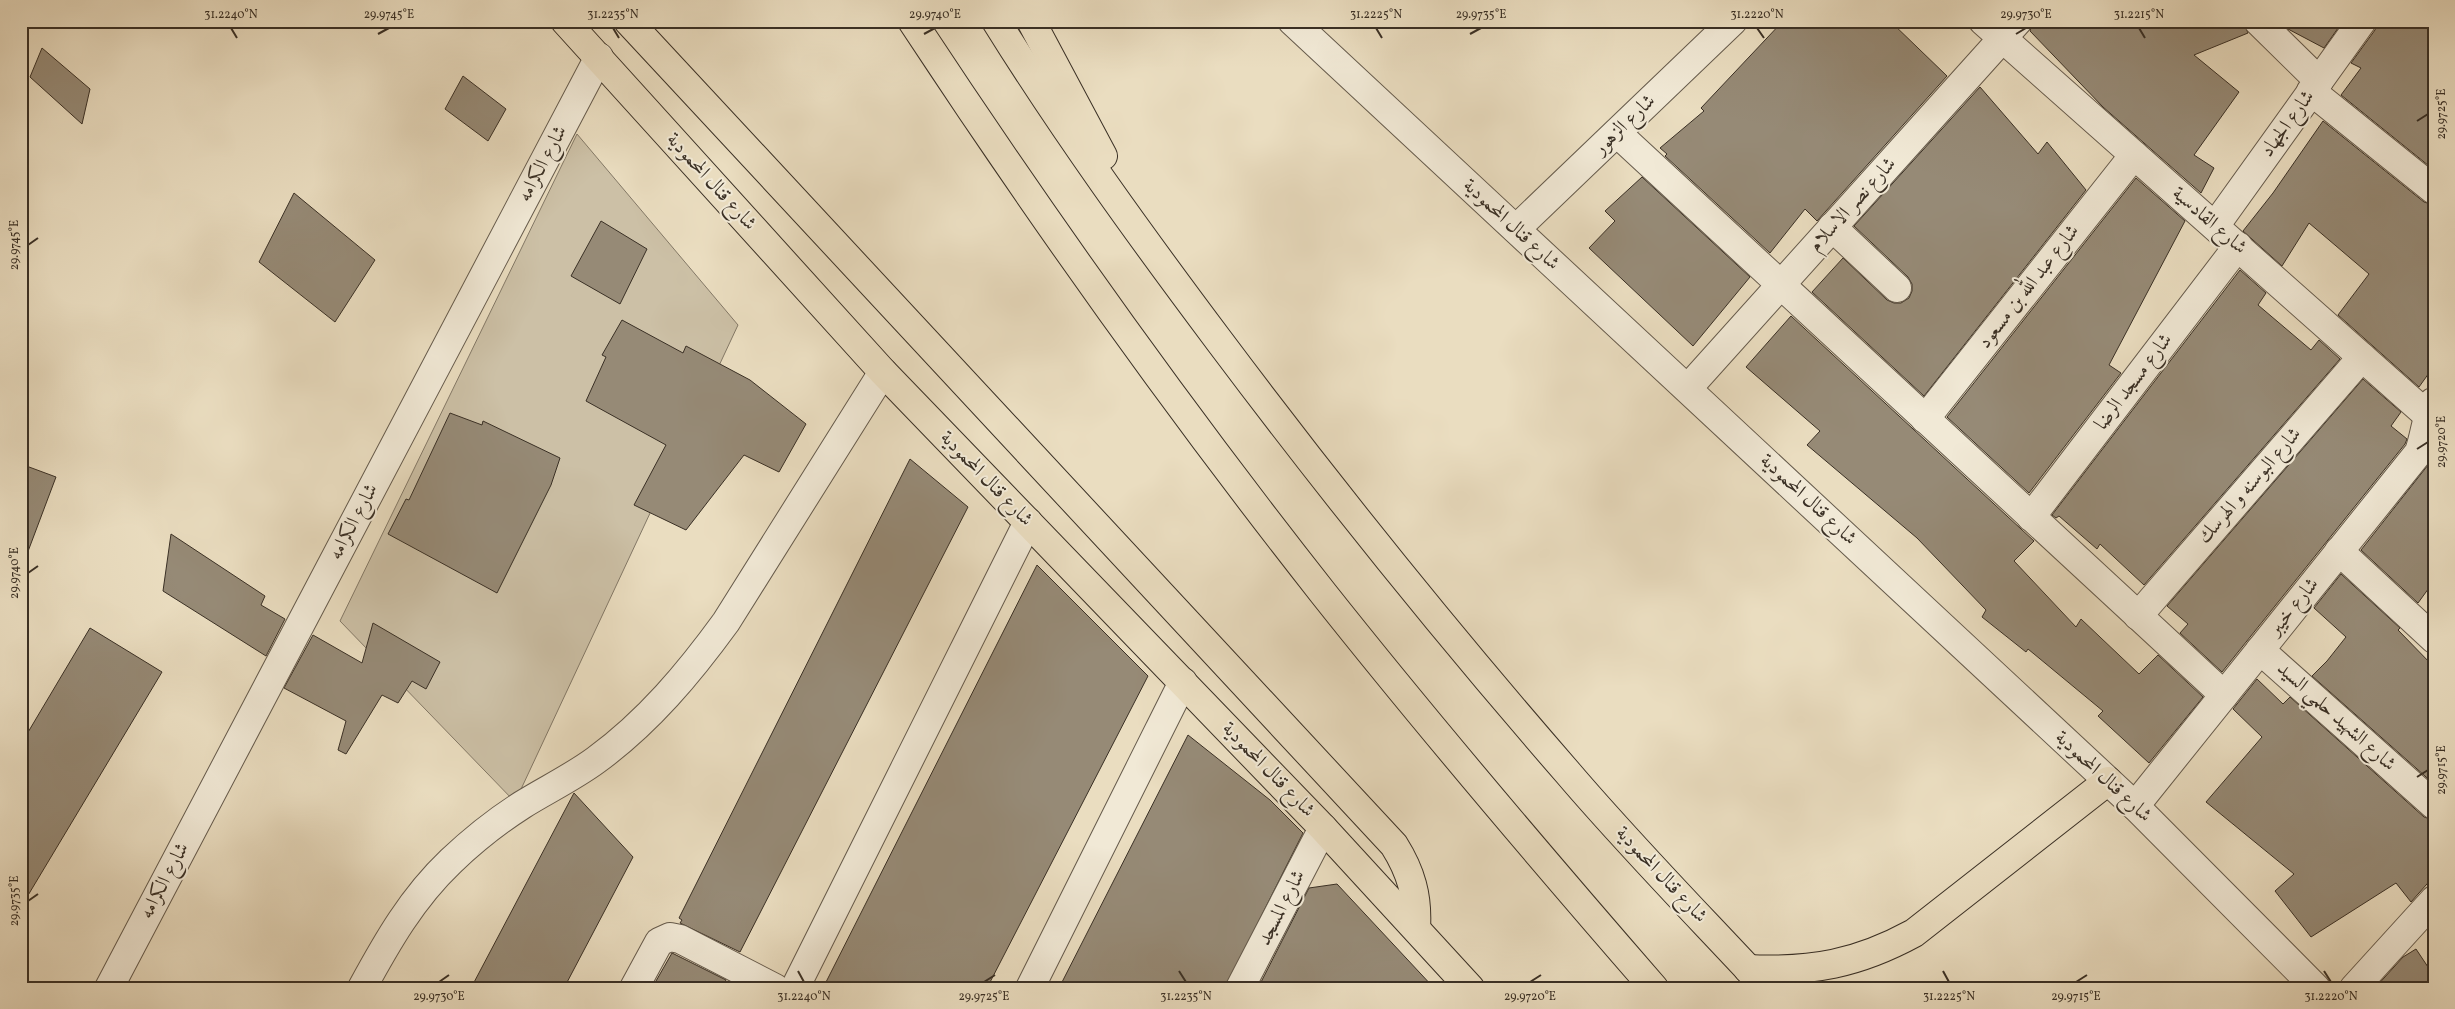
<svg xmlns="http://www.w3.org/2000/svg" width="2455" height="1009" viewBox="0 0 2455 1009" font-family="Vollkorn,Amiri,serif">
<style>
.green{fill:#ccc0a6;stroke:#837866}
.building{fill:#968a76;stroke:#3a3025}
.lines{fill:none;stroke-linecap:round;stroke-linejoin:round}
.minor-casing{stroke:#665b4c;stroke-width:30}
.major-casing{stroke:#3a3025;stroke-width:30}
.minor{stroke:#f1e9d6;stroke-width:28}
.major{stroke:#eaddc0;stroke-width:28}
.ticks{fill:none;stroke:#3a3025;stroke-width:2}
.labels{text-anchor:middle;dominant-baseline:central;stroke-width:4;stroke-linejoin:round;paint-order:stroke}
.street-label{font-size:20px;fill:#3a3025;stroke:#f1e9d6}
.neatline{fill:none;stroke:#3a3025;stroke-width:2}
.ticks-label{font-size:12px;text-anchor:middle;fill:#3a3025}
</style>
<rect width="100%" height="100%" fill="#eaddc0"/>
<filter id="stains"><feTurbulence type="fractalNoise" baseFrequency=".004" numOctaves="4"/><feColorMatrix values="0 0 0 0 .2 0 0 0 0 .09 0 0 0 0 .02 0 0 0 .5 -.17"/></filter>
<radialGradient id="worn" r=".72"><stop offset=".6" stop-color="#630" stop-opacity="0"/><stop offset="1" stop-color="#630" stop-opacity=".3"/></radialGradient>
<path class="green" d="M 577,134 L 738,325 L 515,802 L 340,621 Z"/>
<g class="building">
<path d="M 1783,21 L 1890,21 L 1947,76 L 1817,221 L 1805,209 L 1770,253 L 1665,156 L 1667,154 L 1660,148 L 1704,111 L 1701,108 Z"/>
<path d="M 2033,21 L 2243,21 L 2248,33 L 2194,55 L 2239,92 L 2194,155 L 2214,168 L 2201,193 L 2103,107 L 2030,31 Z"/>
<path d="M 2281,21 L 2343,21 L 2324,48 L 2288,29 Z"/>
<path d="M 2377,21 L 2434,21 L 2434,170 L 2341,95 L 2361,68 L 2351,63 L 2375,30 Z"/>
<path d="M 42,48 L 90,89 L 82,124 L 30,77 Z"/>
<path d="M 463,76 L 506,109 L 488,141 L 445,109 Z"/>
<path d="M 1980,87 L 2038,154 L 2047,142 L 2086,190 L 1924,396 L 1812,292 L 1843,258 L 1887,300 L 1894,303 L 1901,303 L 1909,298 L 1912,291 L 1912,284 L 1908,277 L 1854,226 Z"/>
<path d="M 2323,121 L 2424,202 L 2434,205 L 2434,366 L 2419,387 L 2338,315 L 2369,274 L 2309,223 L 2282,266 L 2243,231 L 2273,193 Z"/>
<path d="M 1642,177 L 1750,277 L 1693,346 L 1589,248 L 1615,221 L 1605,211 Z"/>
<path d="M 2136,178 L 2185,221 L 2109,365 L 2121,373 L 2029,493 L 1947,417 Z"/>
<path d="M 294,193 L 375,260 L 335,322 L 259,262 Z"/>
<path d="M 601,221 L 647,249 L 620,304 L 571,276 Z"/>
<path d="M 2240,270 L 2266,293 L 2258,305 L 2311,350 L 2319,340 L 2340,359 L 2144,585 L 2100,544 L 2097,549 L 2059,516 L 2056,518 L 2052,515 Z"/>
<path d="M 1791,316 L 2034,541 L 2014,561 L 2076,627 L 2081,619 L 2139,674 L 2158,655 L 2203,697 L 2149,763 L 2098,716 L 2103,711 L 2028,649 L 2026,652 L 1982,617 L 1986,610 L 1917,538 L 1807,445 L 1820,431 L 1746,367 Z"/>
<path d="M 622,320 L 683,353 L 686,346 L 750,380 L 806,424 L 779,472 L 744,455 L 686,530 L 634,505 L 666,445 L 586,401 L 606,357 L 602,355 Z"/>
<path d="M 2363,379 L 2401,412 L 2391,426 L 2407,439 L 2405,444 L 2222,672 L 2180,633 L 2188,624 L 2167,606 Z"/>
<path d="M 450,413 L 482,425 L 483,421 L 560,458 L 551,485 L 497,593 L 388,534 L 406,499 L 409,500 Z"/>
<path d="M 910,459 L 968,507 L 740,952 L 680,923 L 682,920 L 679,918 Z"/>
<path d="M 2432,460 L 2434,581 L 2418,603 L 2361,550 Z"/>
<path d="M 21,464 L 56,477 L 24,562 L 21,562 Z"/>
<path d="M 171,534 L 265,596 L 261,605 L 285,619 L 266,656 L 163,591 Z"/>
<path d="M 1037,565 L 1148,676 L 987,988 L 823,988 Z"/>
<path d="M 2341,574 L 2400,628 L 2398,630 L 2434,667 L 2434,784 L 2312,676 L 2327,661 L 2346,637 L 2314,608 Z"/>
<path d="M 373,623 L 440,662 L 426,689 L 412,681 L 398,703 L 382,695 L 346,754 L 338,750 L 346,721 L 284,688 L 313,635 L 362,663 Z"/>
<path d="M 90,628 L 162,672 L 21,907 L 21,744 Z"/>
<path d="M 2257,679 L 2283,704 L 2290,697 L 2424,817 L 2434,820 L 2434,876 L 2411,902 L 2396,883 L 2311,937 L 2275,891 L 2294,874 L 2206,802 L 2262,737 L 2233,709 Z"/>
<path d="M 1188,735 L 1270,800 L 1303,833 L 1225,988 L 1059,988 Z"/>
<path d="M 574,793 L 633,857 L 564,988 L 471,988 Z"/>
<path d="M 1337,884 L 1434,988 L 1258,988 L 1309,888 Z"/>
<path d="M 2416,949 L 2434,976 L 2434,988 L 2375,988 L 2403,957 Z"/>
<path d="M 672,953 L 726,980 L 722,988 L 652,988 Z"/>
</g>
<g class="lines">
<defs>
<g id="minor">
<path d="M 1292,21 L 2135,806 L 2316,988"/>
<path d="M 1983,21 L 2434,421"/>
<path d="M 2258,21 L 2319,81"/>
<path d="M 2311,91 L 2434,190"/>
<path d="M 1617,133 L 2224,695"/>
<path d="M 2215,226 L 2362,21"/>
<path d="M 1832,227 L 1897,288"/>
<path d="M 1516,229 L 1733,21"/>
<path d="M 1688,388 L 2018,21"/>
<path d="M 1925,419 L 2134,155"/>
<path d="M 2031,517 L 2238,246"/>
<path d="M 2339,551 L 2434,639"/>
<path d="M 2138,616 L 2362,357"/>
<path d="M 2260,650 L 2434,805"/>
<path d="M 2135,806 L 2419,452 C 2425,435 2426,418 2433,402"/>
<path d="M 109,988 L 599,57"/>
<path d="M 362,988 C 387,942 412,898 451,861 C 472,841 497,821 522,805 C 546,790 573,777 596,760 C 648,722 689,673 726,622 L 883,372"/>
<path d="M 634,988 L 659,942 L 670,937 L 680,939 L 775,988"/>
<path d="M 795,988 L 1028,522"/>
<path d="M 1030,988 L 1183,682"/>
<path d="M 1240,988 L 1323,828"/>
<path d="M 2354,988 L 2434,900"/>
</g>
<g id="major">
<path d="M 565,21 L 883,372 L 1323,828 L 1470,988"/>
<path d="M 628,21 L 1394,845 C 1411,872 1418,896 1416,928"/>
<path d="M 912,21 C 1041,217 1178,409 1323,593 C 1430,728 1541,858 1654,988"/>
<path d="M 996,21 C 1065,132 1142,238 1220,342 C 1331,490 1447,634 1568,773 C 1631,847 1700,917 1766,988"/>
<path d="M 1031,21 L 1103,156"/>
<path d="M 1748,969 C 1812,972 1857,964 1914,933 L 2108,781"/>
</g>
</defs>
<use href="#minor" class="minor-casing"/>
<use href="#major" class="major-casing"/>
<use href="#minor" class="minor"/>
<use href="#major" class="major"/>
</g>
<path class="ticks" d="M 231,28 L 237,38M 613,28 L 619,38M 1376,28 L 1382,38M 1757,28 L 1764,38M 2139,28 L 2145,38M 378,34 L 389,28M 924,34 L 935,28M 1470,34 L 1481,28M 2016,34 L 2026,28M 2417,121 L 2428,114M 28,245 L 38,238M 2417,449 L 2428,442M 28,573 L 38,566M 2417,777 L 2428,770M 28,901 L 38,894M 798,971 L 804,982M 1179,971 L 1186,982M 1943,971 L 1949,982M 2324,971 L 2331,982M 439,982 L 449,975M 984,982 L 995,975M 1530,982 L 1541,975M 2076,982 L 2087,975"/>
<g class="labels">
<g class="street-label">
<text transform="translate(2288 124) rotate(-54)">شارع الجهاد</text>
<text transform="translate(1625 125) rotate(-44)">شارع الزهور</text>
<text transform="translate(543 164) rotate(-62)">شارع الكرامه</text>
<text transform="translate(711 182) rotate(48)">شارع قنال المحمودية</text>
<text transform="translate(1853 205) rotate(-48)">شارع نصر الاسلام</text>
<text transform="translate(2209 221) rotate(41)">شارع القادسية</text>
<text transform="translate(1511 225) rotate(43)">شارع قنال المحمودية</text>
<text transform="translate(2029 287) rotate(-52)">شارع عبد الله بن مسعود</text>
<text transform="translate(2134 382) rotate(-53)">شارع مسجد الرضا</text>
<text transform="translate(986 479) rotate(46)">شارع قنال المحمودية</text>
<text transform="translate(2250 486) rotate(-49)">شارع البوسنه و الهرسك</text>
<text transform="translate(1808 500) rotate(43)">شارع قنال المحمودية</text>
<text transform="translate(354 522) rotate(-62)">شارع الكرامه</text>
<text transform="translate(2294 607) rotate(-51)">شارع خيبر</text>
<text transform="translate(2336 717) rotate(42)">شارع الشهيد حلمي السيد</text>
<text transform="translate(1268 770) rotate(46)">شارع قنال المحمودية</text>
<text transform="translate(2103 777) rotate(43)">شارع قنال المحمودية</text>
<text transform="translate(1661 875) rotate(47)">شارع قنال المحمودية</text>
<text transform="translate(165 881) rotate(-62)">شارع الكرامه</text>
<text transform="translate(1282 908) rotate(-63)">شارع المسجد</text>
</g>
</g>
<rect width="2455" height="1009" fill="none" stroke="#eaddc0" stroke-width="55"/>
<rect x="28" y="28" width="2400" height="954" class="neatline"/>
<g class="ticks-label">
<text x="231" y="18">31.2240°N</text>
<text x="389" y="18">29.9745°E</text>
<text x="613" y="18">31.2235°N</text>
<text x="935" y="18">29.9740°E</text>
<text x="1376" y="18">31.2225°N</text>
<text x="1481" y="18">29.9735°E</text>
<text x="1757" y="18">31.2220°N</text>
<text x="2026" y="18">29.9730°E</text>
<text x="2139" y="18">31.2215°N</text>
<text transform="translate(2441 114) rotate(-90)" y="4">29.9725°E</text>
<text transform="translate(14 245) rotate(-90)" y="4">29.9745°E</text>
<text transform="translate(2441 442) rotate(-90)" y="4">29.9720°E</text>
<text transform="translate(14 573) rotate(-90)" y="4">29.9740°E</text>
<text transform="translate(2441 770) rotate(-90)" y="4">29.9715°E</text>
<text transform="translate(14 901) rotate(-90)" y="4">29.9735°E</text>
<text x="439" y="1000">29.9730°E</text>
<text x="804" y="1000">31.2240°N</text>
<text x="984" y="1000">29.9725°E</text>
<text x="1186" y="1000">31.2235°N</text>
<text x="1530" y="1000">29.9720°E</text>
<text x="1949" y="1000">31.2225°N</text>
<text x="2076" y="1000">29.9715°E</text>
<text x="2331" y="1000">31.2220°N</text>
</g>
<rect width="100%" height="100%" filter="url(#stains)"/>
<rect width="100%" height="100%" fill="url(#worn)"/>
</svg>
